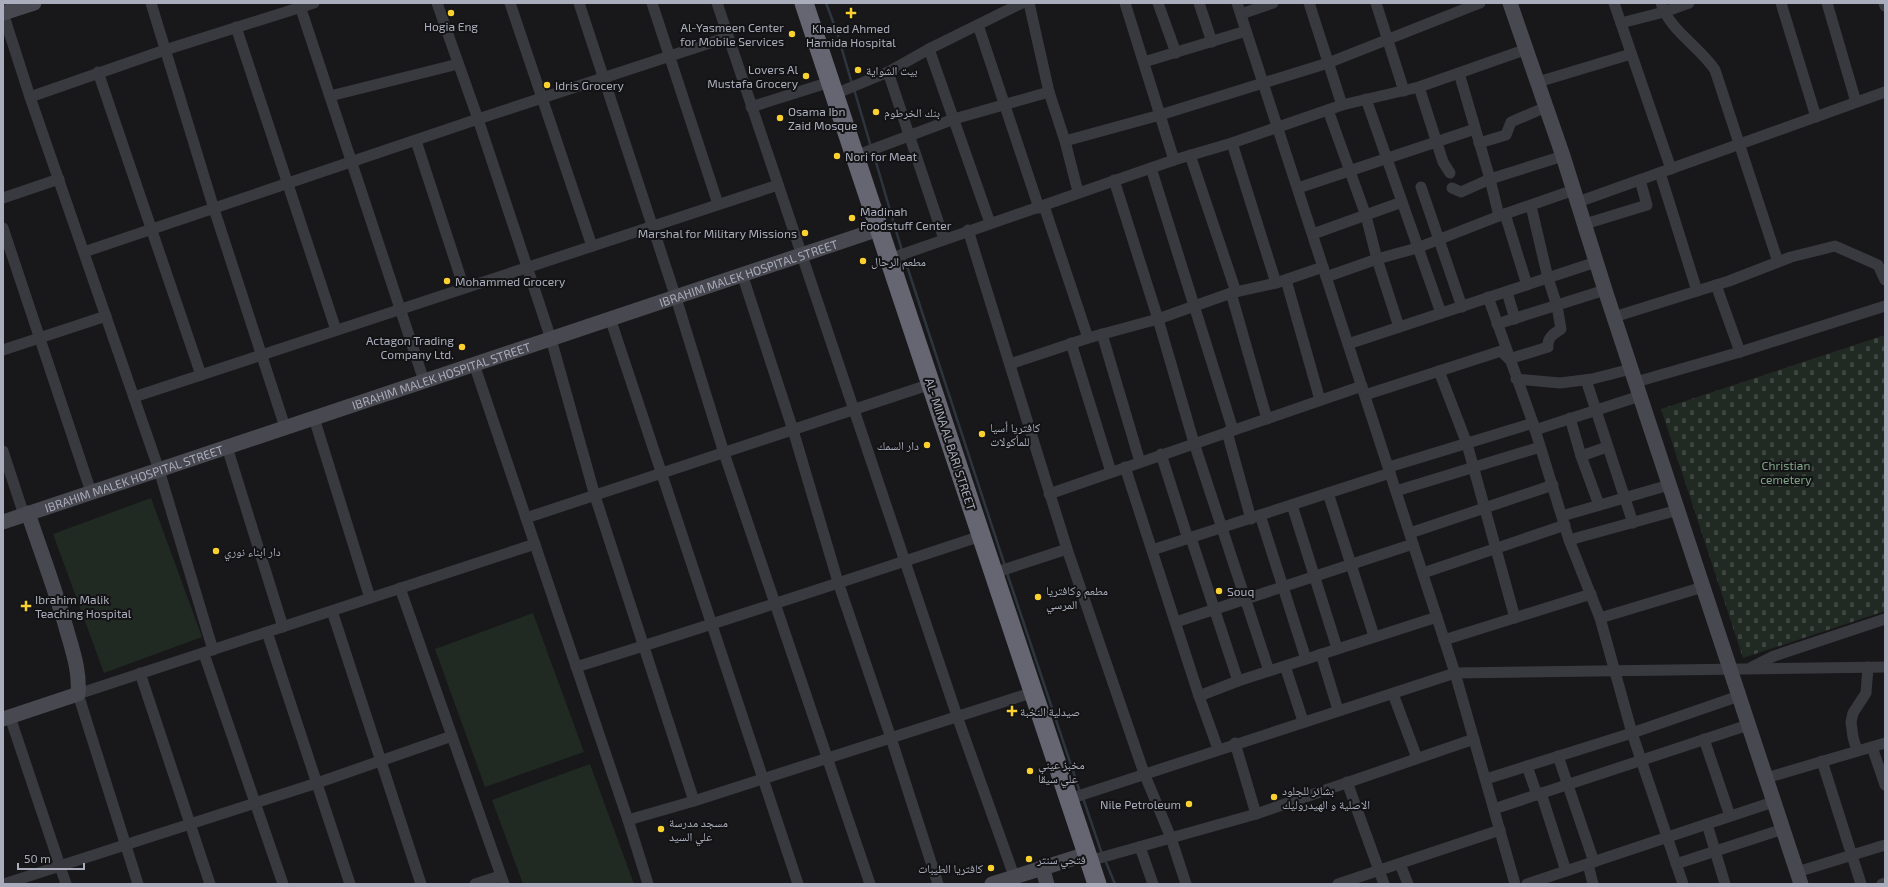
<svg xmlns="http://www.w3.org/2000/svg" width="1888" height="887" viewBox="0 0 1888 887" font-family="'Exo 2','Noto Naskh Arabic',sans-serif">
<style>
.cemetery{fill:url(#cemetery-stones)}
.garden{fill:#202922}
.lines{fill:none;stroke-linecap:round;stroke-linejoin:round}
.stream{stroke:#2d353f;stroke-width:2.5}
.street{stroke:#393940;stroke-width:11}
.secondary{stroke:#474850;stroke-width:15}
.highway{stroke:#656671;stroke-width:19}
.poi-dot{fill:#fbd12f;stroke:#131315;stroke-width:1.5}
.labels{text-anchor:middle;dominant-baseline:central;stroke-width:4;stroke-linejoin:round;paint-order:stroke}
.poi-label{font-size:12px;fill:#aaadbb;stroke:#131315;text-anchor:start}
.street-label{font-size:12px;fill:#aaadbb;stroke:#131315}
.park-label{font-size:12px;fill:#80a787;stroke:#131315}
</style>
<defs>
<pattern id="cemetery-stones" width="16" height="16" patternUnits="userSpaceOnUse"><rect width="16" height="16" fill="#202922"/><path d="M2 7V4a2 2 0 0 1 4 0v3zM10 15v-3a2 2 0 0 1 4 0v3z" fill="#3e4540"/></pattern>
</defs>
<rect width="100%" height="100%" fill="#18181a"/>
<path class="cemetery" d="M 1885,335 L 1885,611 L 1743,658 L 1661,409 Z"/>
<g class="garden">
<path d="M 151,498 L 202,637 L 104,673 L 53,534 Z"/>
<path d="M 533,613 L 584,752 L 485,787 L 435,649 Z"/>
<path d="M 590,764 L 634,884 L 523,884 L 492,800 Z"/>
</g>
<g class="lines">
<g class="stream">
<path d="M 826,3 L 837,32 L 852,84"/>
<path d="M 854,89 L 871,147"/>
<path d="M 873,152 L 902,251"/>
<path d="M 904,257 L 1005,566"/>
<path d="M 1007,573 L 1080,792"/>
<path d="M 1083,798 L 1102,854"/>
<path d="M 1105,860 L 1115,884"/>
</g>
<g class="street">
<path d="M 151,3 L 214,209 L 285,427"/>
<path d="M 299,3 L 424,381"/>
<path d="M 437,3 L 478,119 L 551,339 L 595,496 L 694,801"/>
<path d="M 510,3 L 592,246"/>
<path d="M 579,3 L 676,298 L 724,453 L 870,884"/>
<path d="M 652,3 L 718,204"/>
<path d="M 717,3 L 957,716 L 1014,876"/>
<path d="M 1029,3 L 1049,92 L 1065,141 L 1078,192"/>
<path d="M 1125,3 L 1174,160"/>
<path d="M 1158,3 L 1176,53"/>
<path d="M 1199,3 L 1212,42"/>
<path d="M 1237,3 L 1455,673 L 1515,884"/>
<path d="M 1309,3 L 1342,105"/>
<path d="M 1376,3 L 1404,91"/>
<path d="M 1614,3 L 1671,169"/>
<path d="M 1661,3 C 1669,30 1700,47 1715,70 L 1778,262"/>
<path d="M 1781,3 L 1816,117"/>
<path d="M 1827,3 L 1856,102"/>
<path d="M 1884,3 L 1885,6"/>
<path d="M 3,13 L 30,97 L 159,470 L 213,650"/>
<path d="M 1241,14 L 1273,3"/>
<path d="M 1621,23 L 1664,12 L 1689,3"/>
<path d="M 978,25 L 1039,208"/>
<path d="M 236,27 L 336,330"/>
<path d="M 929,49 L 990,223"/>
<path d="M 1144,62 L 1246,31"/>
<path d="M 98,72 L 201,375"/>
<path d="M 888,72 L 944,239"/>
<path d="M 1459,73 L 1490,179 L 1499,216"/>
<path d="M 1538,82 L 1631,54"/>
<path d="M 1419,87 L 1443,162 L 1450,173"/>
<path d="M 835,94 L 888,72 L 929,49 L 1022,3"/>
<path d="M 330,96 L 458,64"/>
<path d="M 30,97 L 165,50 L 314,3"/>
<path d="M 1366,99 L 1441,313"/>
<path d="M 751,107 L 830,82"/>
<path d="M 1328,110 L 1366,216 L 1377,259 L 1399,327"/>
<path d="M 416,141 L 464,288"/>
<path d="M 1065,141 L 1160,115 L 1328,63 L 1480,3"/>
<path d="M 1232,143 L 1276,283"/>
<path d="M 1479,143 L 1506,135 L 1511,122 L 1546,107"/>
<path d="M 1190,155 L 1236,292"/>
<path d="M 855,156 L 954,119 L 1049,92"/>
<path d="M 1151,168 L 1233,430"/>
<path d="M 1660,173 L 1697,291"/>
<path d="M 1114,180 L 1158,319 L 1194,443 L 1269,671"/>
<path d="M 1421,187 L 1462,307"/>
<path d="M 1298,188 L 1475,129"/>
<path d="M 1452,188 L 1461,192 L 1490,179 L 1563,156"/>
<path d="M 3,198 L 59,179"/>
<path d="M 1578,202 L 1885,92"/>
<path d="M 1044,206 L 1088,338"/>
<path d="M 1505,214 L 1527,285"/>
<path d="M 1585,224 L 1647,205 L 1640,180"/>
<path d="M 3,228 L 91,492"/>
<path d="M 968,230 L 1067,549 L 1144,773 L 1171,838 L 1186,884"/>
<path d="M 1313,234 L 1402,202"/>
<path d="M 84,252 L 478,119 L 728,37"/>
<path d="M 889,259 L 1174,160 L 1232,143 L 1342,105 L 1419,87 L 1527,49"/>
<path d="M 742,274 L 793,430 L 838,582 L 891,738 L 938,884"/>
<path d="M 1326,277 L 1377,259 L 1417,248 L 1499,216 L 1574,190"/>
<path d="M 1286,280 L 1320,400"/>
<path d="M 1716,285 L 1740,352"/>
<path d="M 1507,292 L 1515,319"/>
<path d="M 1231,293 L 1267,419"/>
<path d="M 1488,297 L 1533,423 L 1569,540 L 1600,618 L 1632,733 L 1683,884"/>
<path d="M 1614,317 L 1729,281 L 1791,257 L 1835,246 L 1878,265 L 1885,280"/>
<path d="M 610,318 L 798,884"/>
<path d="M 1497,324 L 1605,290"/>
<path d="M 1102,334 L 1140,462"/>
<path d="M 1071,343 L 1111,472"/>
<path d="M 1348,344 L 1596,262"/>
<path d="M 3,350 L 106,316"/>
<path d="M 474,364 L 628,820 L 648,884"/>
<path d="M 1010,364 L 1088,338 L 1158,319 L 1231,293 L 1276,283 L 1323,267"/>
<path d="M 1439,371 L 1467,444 L 1515,618"/>
<path d="M 1516,379 L 1560,383 L 1592,379 L 1631,369"/>
<path d="M 1586,380 L 1633,523"/>
<path d="M 1636,382 L 1740,352 L 1885,306"/>
<path d="M 1365,395 L 1501,351 L 1509,359 L 1548,347 C 1547,338 1553,334 1561,329 L 1557,306 L 1548,278 L 1531,206"/>
<path d="M 134,397 L 778,185"/>
<path d="M 314,418 L 370,598"/>
<path d="M 1570,418 L 1581,456 L 1599,505"/>
<path d="M 1535,430 L 1640,396"/>
<path d="M 1227,432 L 1251,519"/>
<path d="M 227,447 L 283,627"/>
<path d="M 3,451 L 24,515"/>
<path d="M 1161,454 L 1188,539"/>
<path d="M 1581,456 L 1607,447"/>
<path d="M 1125,467 L 1199,696"/>
<path d="M 1389,467 L 1533,423"/>
<path d="M 1396,491 L 1540,447"/>
<path d="M 1328,493 L 1374,636"/>
<path d="M 1049,494 L 1362,386"/>
<path d="M 1292,505 L 1337,648"/>
<path d="M 1260,515 L 1306,659"/>
<path d="M 1562,516 L 1669,485"/>
<path d="M 526,518 L 931,384"/>
<path d="M 1410,533 L 1553,485"/>
<path d="M 1191,538 L 1238,681"/>
<path d="M 1569,540 L 1678,510"/>
<path d="M 1152,550 L 1390,473"/>
<path d="M 994,573 L 1067,549"/>
<path d="M 1423,573 L 1565,525"/>
<path d="M 400,588 L 504,884"/>
<path d="M 332,611 L 421,884"/>
<path d="M 1600,618 L 1703,587"/>
<path d="M 1176,622 L 1413,544"/>
<path d="M 267,632 L 350,884"/>
<path d="M 1444,640 L 1591,594"/>
<path d="M 204,654 L 283,884"/>
<path d="M 1321,654 L 1338,710"/>
<path d="M 1285,666 L 1303,721"/>
<path d="M 576,667 C 712,625 847,580 981,536"/>
<path d="M 1752,667 L 1774,656 L 1885,619"/>
<path d="M 140,673 L 210,884"/>
<path d="M 1393,694 L 1417,758"/>
<path d="M 10,717 L 66,884"/>
<path d="M 1704,739 L 1730,816"/>
<path d="M 1235,743 L 1256,814"/>
<path d="M 1872,747 L 1885,785"/>
<path d="M 1218,749 L 1199,696 L 1238,681 L 1437,617"/>
<path d="M 1857,751 L 1853,737 L 1851,722 L 1853,713 L 1866,693 L 1868,667"/>
<path d="M 1558,756 L 1594,862"/>
<path d="M 1822,761 L 1861,884"/>
<path d="M 1527,766 L 1537,795"/>
<path d="M 1766,778 L 1885,743"/>
<path d="M 1486,779 L 1632,733 L 1739,696"/>
<path d="M 1347,782 L 1384,884"/>
<path d="M 1541,793 L 1566,871"/>
<path d="M 1069,799 L 1455,673 L 1885,667"/>
<path d="M 1494,809 L 1748,725"/>
<path d="M 628,820 L 694,801 L 1034,692"/>
<path d="M 1707,824 L 1725,884"/>
<path d="M 1140,847 L 1153,884"/>
<path d="M 1089,861 L 1256,814 L 1474,739"/>
<path d="M 1400,864 L 1408,884"/>
<path d="M 1588,864 L 1593,884"/>
<path d="M 1676,864 L 1783,829"/>
<path d="M 1797,872 L 1885,845"/>
<path d="M 4,884 L 317,783 L 452,736"/>
<path d="M 138,884 L 78,694 L 535,544"/>
<path d="M 475,884 L 500,876"/>
<path d="M 1338,884 L 1500,830"/>
<path d="M 1527,884 L 1773,802"/>
<path d="M 1882,884 L 1885,883"/>
</g>
<g class="secondary">
<path d="M 1510,3 L 1563,156 L 1605,290 L 1801,884"/>
<path d="M 3,13 L 34,3"/>
<path id="s1" d="M 3,522 L 879,229"/>
<path d="M 3,719 L 78,694 C 80,672 73,652 67,631 C 56,591 41,552 28,513"/>
<path d="M 1042,867 L 1047,884"/>
<path d="M 992,884 L 1087,854"/>
</g>
<path class="highway" d="M 804,3 L 1097,884"/>
</g>
<g class="poi-dot">
<circle cx="451" cy="13" r="4"/>
<path d="M849 7h4v4h4v4h-4v4h-4v-4h-4v-4h4z"/>
<circle cx="792" cy="34" r="4"/>
<circle cx="858" cy="70" r="4"/>
<circle cx="806" cy="76" r="4"/>
<circle cx="547" cy="85" r="4"/>
<circle cx="876" cy="112" r="4"/>
<circle cx="780" cy="118" r="4"/>
<circle cx="837" cy="156" r="4"/>
<circle cx="852" cy="218" r="4"/>
<circle cx="805" cy="233" r="4"/>
<circle cx="863" cy="261" r="4"/>
<circle cx="447" cy="281" r="4"/>
<circle cx="462" cy="347" r="4"/>
<circle cx="982" cy="434" r="4"/>
<circle cx="927" cy="445" r="4"/>
<circle cx="216" cy="551" r="4"/>
<circle cx="1219" cy="591" r="4"/>
<circle cx="1038" cy="597" r="4"/>
<path d="M24 600h4v4h4v4h-4v4h-4v-4h-4v-4h4z"/>
<path d="M1010 705h4v4h4v4h-4v4h-4v-4h-4v-4h4z"/>
<circle cx="1030" cy="771" r="4"/>
<circle cx="1274" cy="797" r="4"/>
<circle cx="1189" cy="804" r="4"/>
<circle cx="661" cy="829" r="4"/>
<circle cx="1029" cy="859" r="4"/>
<circle cx="991" cy="868" r="4"/>
</g>
<g class="labels">
<g class="poi-label">
<text x="451" y="26" text-anchor="middle">Hogia Eng</text>
<text x="784" y="27" text-anchor="end">Al-Yasmeen Center<tspan x="784" dy="14">for Mobile Services</tspan></text>
<text x="851" y="28" text-anchor="middle">Khaled Ahmed<tspan x="851" dy="14">Hamida Hospital</tspan></text>
<text x="798" y="69" text-anchor="end">Lovers Al<tspan x="798" dy="14">Mustafa Grocery</tspan></text>
<text x="866" y="70">بيت الشواية</text>
<text x="555" y="85">Idris Grocery</text>
<text x="788" y="111">Osama Ibn<tspan x="788" dy="14">Zaid Mosque</tspan></text>
<text x="884" y="112">بنك الخرطوم</text>
<text x="845" y="156">Nori for Meat</text>
<text x="860" y="211">Madinah<tspan x="860" dy="14">Foodstuff Center</tspan></text>
<text x="797" y="233" text-anchor="end">Marshal for Military Missions</text>
<text x="871" y="261">مطعم الرحال</text>
<text x="455" y="281">Mohammed Grocery</text>
<text x="454" y="340" text-anchor="end">Actagon Trading<tspan x="454" dy="14">Company Ltd.</tspan></text>
<text x="990" y="427">كافتريا أسيا<tspan x="990" dy="14">للمأكولات</tspan></text>
<text x="919" y="445" text-anchor="end">دار السمك</text>
<text x="224" y="551">دار ابناء نوري</text>
<text x="1046" y="590">مطعم وكافتريا<tspan x="1046" dy="14">المرسي</tspan></text>
<text x="1227" y="591">Souq</text>
<text x="35" y="599">Ibrahim Malik<tspan x="35" dy="14">Teaching Hospital</tspan></text>
<text x="1020" y="711">صيدلية النخبة</text>
<text x="1038" y="764">مخبز عيني<tspan x="1038" dy="14">علي سيقا</tspan></text>
<text x="1282" y="790">بشائر للجلود<tspan x="1282" dy="14">الاصلية و الهيدروليك</tspan></text>
<text x="1181" y="804" text-anchor="end">Nile Petroleum</text>
<text x="669" y="822">مسجد مدرسة<tspan x="669" dy="14">علي السيد</tspan></text>
<text x="1037" y="859">فتحي سنتر</text>
<text x="983" y="868" text-anchor="end">كافتريا الطيبات</text>
</g>
<g class="street-label">
<text stroke="none"><textPath href="#s1" startOffset="786">IBRAHIM MALEK HOSPITAL STREET</textPath></text>
<text stroke="none"><textPath href="#s1" startOffset="462">IBRAHIM MALEK HOSPITAL STREET</textPath></text>
<text transform="translate(951 444) rotate(72)">AL- MINA AL BARI STREET</text>
<text stroke="none"><textPath href="#s1" startOffset="138">IBRAHIM MALEK HOSPITAL STREET</textPath></text>
</g>
<g class="park-label">
<text x="1786" y="465">Christian<tspan x="1786" dy="14">cemetery</tspan></text>
</g>
</g>
<rect width="1888" height="887" fill="none" stroke="#aaadbb" stroke-width="8"/>
<path d="M18 863v6h66v-6" fill="none" stroke="#aaadbb" stroke-width="2"/>
<text x="24" y="863" font-size="12" fill="#aaadbb" stroke="#131315" stroke-width="3" paint-order="stroke">50 m</text>
</svg>
